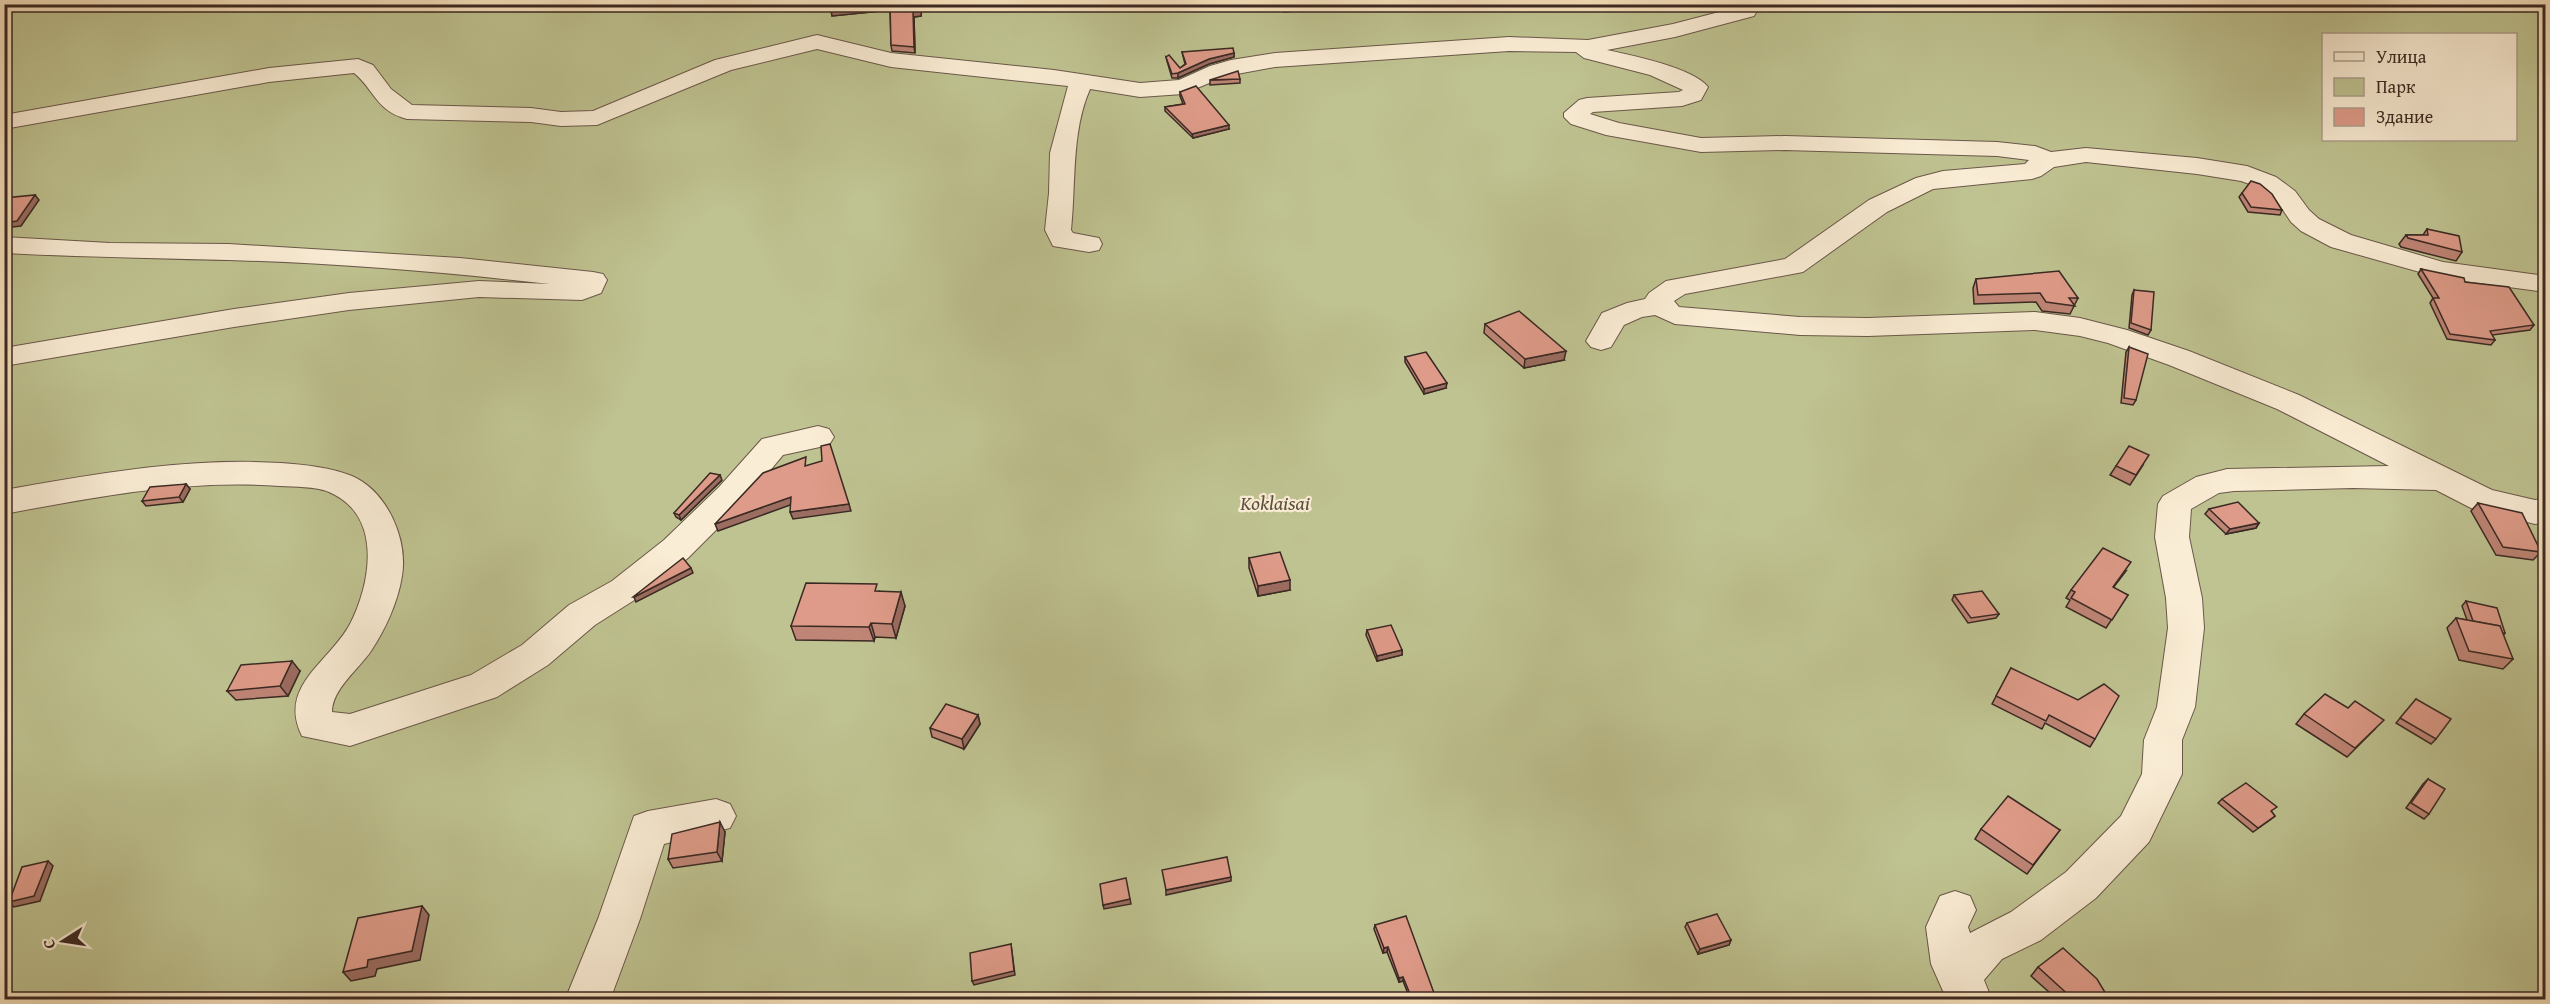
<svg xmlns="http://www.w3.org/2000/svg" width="2550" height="1004" viewBox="0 0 2550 1004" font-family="'Gentium Book Plus',serif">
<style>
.green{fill:#bfc391;stroke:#7c765a;stroke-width:1.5;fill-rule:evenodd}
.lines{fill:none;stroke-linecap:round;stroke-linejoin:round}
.minor-casing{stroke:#6a584a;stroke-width:2}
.minor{fill:#faedd5;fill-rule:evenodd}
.wall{fill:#bf8576;stroke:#3a2923;stroke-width:1.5}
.shaded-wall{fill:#9b6c60;stroke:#3a2923;stroke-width:1.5}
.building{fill:#de9b89;stroke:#3a2923;stroke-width:1.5}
.labels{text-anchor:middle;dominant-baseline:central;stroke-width:4.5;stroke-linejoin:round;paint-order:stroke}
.park-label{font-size:20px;font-style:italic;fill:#5b503e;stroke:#faedd5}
</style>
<rect width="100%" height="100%" fill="#f8e3bf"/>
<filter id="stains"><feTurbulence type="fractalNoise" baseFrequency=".00333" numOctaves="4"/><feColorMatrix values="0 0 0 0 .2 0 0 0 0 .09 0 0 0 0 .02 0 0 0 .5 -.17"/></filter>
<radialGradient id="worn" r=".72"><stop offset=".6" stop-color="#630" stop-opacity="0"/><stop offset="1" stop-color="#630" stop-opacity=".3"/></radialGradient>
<path class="green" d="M 5,5 L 2545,5 L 2545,999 L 5,999 ZM 2324,34 L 2516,34 L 2516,140 L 2324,140 Z"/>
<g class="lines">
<defs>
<g id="minor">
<path d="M 1746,5 L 1754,6 L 1757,11 L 1754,16 L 1675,37 L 1607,50 C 1631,55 1694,68 1708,87 L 1701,100 L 1682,106 L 1593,112 L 1590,114 L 1619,123 L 1701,138 L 1785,136 L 1997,142 L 2035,146 L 2051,152 L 2086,148 L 2197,158 L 2247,166 L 2276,177 L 2295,191 L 2309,210 L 2319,219 L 2351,235 L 2443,262 L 2546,276 L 2546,292 L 2441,278 L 2331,247 L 2301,231 L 2291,222 L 2277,201 L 2258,187 L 2241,181 L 2197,174 L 2086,162 L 2054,167 L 2041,176 L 2032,179 L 1933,189 L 1887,212 L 1803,272 L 1685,294 L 1674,301 L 1679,307 L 1800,317 L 1868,318 L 2035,312 L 2080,318 L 2127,330 L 2189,351 L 2299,395 L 2492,490 L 2535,500 L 2546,499 L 2546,523 L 2535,524 L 2471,508 L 2436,490 L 2353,488 L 2234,491 L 2219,493 L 2191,509 L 2189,537 L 2202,598 L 2204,628 L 2195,707 L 2182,740 L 2182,774 L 2149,842 L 2096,898 L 2041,940 L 2002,959 L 1984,980 L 1992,1000 L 1947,1000 L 1931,964 L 1926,927 L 1940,896 L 1955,891 L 1970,896 L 1976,910 L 1968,927 L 1970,933 L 2011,912 L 2066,872 L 2121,816 L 2142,774 L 2144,740 L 2157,707 L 2168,628 L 2166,598 L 2155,537 L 2158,504 L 2163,496 L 2196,477 L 2227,469 L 2389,466 L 2277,409 L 2169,365 L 2108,343 L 2080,336 L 2035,330 L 1868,336 L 1800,335 L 1675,324 L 1655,315 L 1642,317 L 1624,325 L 1611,347 L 1601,350 L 1591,347 L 1586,341 L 1602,313 L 1627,303 L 1645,299 L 1649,293 L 1666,281 L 1785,259 L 1869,200 L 1916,178 L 1943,171 L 2025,164 L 2029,160 L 1997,156 L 1785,150 L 1701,152 L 1606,135 L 1571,124 L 1564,117 L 1564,113 L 1579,100 L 1587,98 L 1679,92 L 1683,90 L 1650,75 L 1584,58 L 1576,52 L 1509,51 L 1275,67 L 1226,76 L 1183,94 L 1140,97 L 1090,89 C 1071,132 1076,185 1071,230 L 1073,233 L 1099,238 L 1102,244 L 1099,250 L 1089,252 L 1053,246 L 1045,230 L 1049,193 L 1050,153 L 1068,86 L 891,67 L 817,49 L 731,70 L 597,125 L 561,126 L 531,122 L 407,119 C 376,111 374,89 354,73 L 269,82 L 4,129 L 4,115 L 269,68 L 358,59 L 373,65 L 391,89 L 412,105 L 531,108 L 561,112 L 593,111 L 715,60 L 817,35 L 891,53 L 1054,70 L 1140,83 L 1179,80 L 1210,66 L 1231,60 L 1275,53 L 1509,37 L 1588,40 L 1673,24 Z"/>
<path d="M 4,237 L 110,243 L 229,244 L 460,258 L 593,272 L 603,274 L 607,280 L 601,293 L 582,300 L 479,297 L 349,310 L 234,327 L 4,366 L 4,348 L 234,309 L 349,293 L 479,281 L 550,284 C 443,272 335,263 228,260 C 153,258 79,257 4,253 Z"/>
<path d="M 818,426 L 829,429 L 834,437 L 829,445 L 783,455 L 743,503 L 688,558 L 636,599 L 595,625 L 548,665 L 497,697 L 350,746 L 302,736 C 277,686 330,662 350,624 C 371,583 383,515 329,492 C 315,486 295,487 280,486 C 187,479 95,497 4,514 L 4,490 C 96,474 188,457 281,463 C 305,465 330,467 352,476 C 388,492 408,540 402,576 C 398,602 385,630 371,651 C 359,669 332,689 332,712 L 350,714 L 471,675 L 522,645 L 569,605 L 612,581 L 664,540 L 719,487 L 762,439 Z"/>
<path d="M 716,799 L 730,804 L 736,816 L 730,828 L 664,844 L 640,919 L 610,1000 L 565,1000 L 598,919 L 634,816 L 648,811 Z"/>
</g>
</defs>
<use href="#minor" class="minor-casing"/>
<use href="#minor" class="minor"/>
</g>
<g class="wall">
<path d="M 830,4 L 922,4 L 921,16 L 914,17 L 915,53 L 892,51 L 891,45 L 890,10 L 832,16 Z"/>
<path d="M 1284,4 L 1348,4 L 1347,7 L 1284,12 Z"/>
<path d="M 1182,52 L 1234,53 L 1234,57 L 1209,64 L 1178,78 L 1172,78 L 1167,61 L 1166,57 L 1180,68 L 1185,64 Z"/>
<path d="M 1240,79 L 1240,83 L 1210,85 L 1210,80 Z"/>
<path d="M 1180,92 L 1229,129 L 1193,138 L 1165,111 L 1165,107 L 1183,104 L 1180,96 Z"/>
<path d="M 2242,193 L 2282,210 L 2280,215 L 2248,212 L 2239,197 Z"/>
<path d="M 2427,229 L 2462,252 L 2456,261 L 2401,247 L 2399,244 L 2406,235 L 2423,235 Z"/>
<path d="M 2421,269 L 2465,282 L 2534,325 L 2530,330 L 2492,335 L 2495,340 L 2491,345 L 2447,339 L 2430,303 L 2433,298 L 2418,274 Z"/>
<path d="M 1976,279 L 2078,298 L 2070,314 L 2042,311 L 2036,302 L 1974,304 L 1973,288 Z"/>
<path d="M 2134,290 L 2151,330 L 2148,335 L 2129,328 L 2132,295 Z"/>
<path d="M 1485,324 L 1564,360 L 1524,368 L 1484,333 Z"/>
<path d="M 2129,347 L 2136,400 L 2133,405 L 2121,403 L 2126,352 Z"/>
<path d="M 1405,357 L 1446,388 L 1424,394 L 1405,362 Z"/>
<path d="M 2143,465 L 2130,485 L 2110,475 L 2116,466 Z"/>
<path d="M 722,480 L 681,520 L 676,517 L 674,513 Z"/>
<path d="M 186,484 L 190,489 L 183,502 L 146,506 L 142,501 Z"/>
<path d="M 2478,503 L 2541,552 L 2533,560 L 2496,555 L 2471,511 Z"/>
<path d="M 2209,509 L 2259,523 L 2256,528 L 2226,534 L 2205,514 Z"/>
<path d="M 1249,558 L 1290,590 L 1258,596 L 1249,568 Z"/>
<path d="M 2126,571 L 2113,588 L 2128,595 L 2106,628 L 2066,607 L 2070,600 L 2066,598 L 2071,590 Z"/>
<path d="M 879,591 L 905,606 L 896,638 L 875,637 L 874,641 L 796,640 L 791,626 Z"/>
<path d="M 1954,595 L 1999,614 L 1996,618 L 1968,623 L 1952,600 Z"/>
<path d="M 2466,601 L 2505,633 L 2503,636 L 2513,659 L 2503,669 L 2459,660 L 2447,628 L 2456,618 L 2467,620 L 2462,606 Z"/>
<path d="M 1367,630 L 1402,650 L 1402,655 L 1377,661 L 1366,635 Z"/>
<path d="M 2011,668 L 2095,739 L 2090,747 L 2045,723 L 2042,729 L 1992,704 Z"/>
<path d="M 300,671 L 288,696 L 236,700 L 227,691 Z"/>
<path d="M 2416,699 L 2436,739 L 2431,744 L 2396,723 Z"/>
<path d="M 2304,714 L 2375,729 L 2347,757 L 2296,724 Z"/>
<path d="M 978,715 L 980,724 L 964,749 L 932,737 L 930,728 Z"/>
<path d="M 2428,779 L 2429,814 L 2424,819 L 2406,808 L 2423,784 Z"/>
<path d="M 2222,799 L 2272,812 L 2275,816 L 2270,820 L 2253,832 L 2218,803 Z"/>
<path d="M 1981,829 L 2060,830 L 2027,874 L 1975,839 Z"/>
<path d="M 725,832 L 722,861 L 673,868 L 668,859 Z"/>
<path d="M 1687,923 L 1731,940 L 1729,945 L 1698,954 L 1685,927 Z"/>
<path d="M 1375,925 L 1434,997 L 1425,999 L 1410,999 L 1403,981 L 1399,982 L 1387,952 L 1383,953 L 1374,929 Z"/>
<path d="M 2038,967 L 2109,999 L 2057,999 L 2031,976 Z"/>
</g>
<g class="shaded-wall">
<path d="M 885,4 L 890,4 L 891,10 L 832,16 L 831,10 Z"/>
<path d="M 921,4 L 922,4 L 921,16 L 914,17 L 915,53 L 914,47 L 913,11 Z"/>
<path d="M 1234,53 L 1234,57 L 1209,64 L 1178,78 L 1178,73 L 1209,59 Z"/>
<path d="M 1229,125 L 1229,129 L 1193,138 L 1192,134 Z"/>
<path d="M 35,195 L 39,200 L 21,226 L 4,228 L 4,223 Z"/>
<path d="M 1566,351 L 1564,360 L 1524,368 L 1525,359 Z"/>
<path d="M 1447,383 L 1446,388 L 1424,394 L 1424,389 Z"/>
<path d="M 720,475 L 722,480 L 681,520 L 679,515 Z"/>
<path d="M 186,484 L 190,489 L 183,502 L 179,497 Z"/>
<path d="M 791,497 L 793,504 L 718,531 L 715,524 Z"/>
<path d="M 849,504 L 851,511 L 793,519 L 790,512 Z"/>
<path d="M 2259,523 L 2256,528 L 2226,534 L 2230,529 Z"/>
<path d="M 691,568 L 693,573 L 636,602 L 634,597 Z"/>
<path d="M 1290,580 L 1290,590 L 1258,596 L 1258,586 Z"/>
<path d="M 901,592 L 905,606 L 896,638 L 892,624 Z"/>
<path d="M 871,623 L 875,637 L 874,641 L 869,627 Z"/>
<path d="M 1402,650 L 1402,655 L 1377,661 L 1377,656 Z"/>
<path d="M 292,661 L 300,671 L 288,696 L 280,686 Z"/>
<path d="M 978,715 L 980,724 L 964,749 L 962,739 Z"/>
<path d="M 720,822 L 725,832 L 722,861 L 717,852 Z"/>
<path d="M 48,861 L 53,866 L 40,901 L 14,907 L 9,902 Z"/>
<path d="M 1231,877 L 1231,881 L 1166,895 L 1166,890 Z"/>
<path d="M 1130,899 L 1131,904 L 1104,909 L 1103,905 Z"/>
<path d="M 422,906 L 429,915 L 420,960 L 377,969 L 375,976 L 351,981 L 343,972 Z"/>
<path d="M 1731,940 L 1729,945 L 1698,954 L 1700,949 Z"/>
<path d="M 1011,944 L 1015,975 L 974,985 L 972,981 Z"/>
<path d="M 1388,947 L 1387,952 L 1383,953 L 1384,948 Z"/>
<path d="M 1403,977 L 1403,981 L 1399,982 L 1399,978 Z"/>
<path d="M 1434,993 L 1434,997 L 1425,999 L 1412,999 Z"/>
</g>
<g class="building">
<path d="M 830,4 L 885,4 L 831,10 Z"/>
<path d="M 890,4 L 921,4 L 920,10 L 913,11 L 914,47 L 891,45 Z"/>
<path d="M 1233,48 L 1234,53 L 1209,59 L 1178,73 L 1172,74 L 1166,57 L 1169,55 L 1180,68 L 1186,64 L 1182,52 Z"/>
<path d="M 1238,71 L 1240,79 L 1210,80 Z"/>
<path d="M 1196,86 L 1229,125 L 1192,134 L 1165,107 L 1185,104 L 1180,92 Z"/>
<path d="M 2251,181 L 2260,184 L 2272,194 L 2282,210 L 2251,207 L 2242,193 Z"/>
<path d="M 35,195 L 17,221 L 4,223 L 4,198 Z"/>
<path d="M 2427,229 L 2459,236 L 2462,252 L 2408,238 L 2406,235 L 2428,235 Z"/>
<path d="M 2421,269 L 2464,278 L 2465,282 L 2509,287 L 2534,325 L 2490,331 L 2495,340 L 2450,334 L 2433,298 L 2439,298 Z"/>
<path d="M 2059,271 L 2078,298 L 2069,298 L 2075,306 L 2046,302 L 2040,293 L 1978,295 L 1976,279 Z"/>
<path d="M 2134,290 L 2154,292 L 2151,330 L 2131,323 Z"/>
<path d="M 1519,311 L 1566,351 L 1525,359 L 1485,324 Z"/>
<path d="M 2129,347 L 2148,354 L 2136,400 L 2124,398 Z"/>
<path d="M 1426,352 L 1447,383 L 1424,389 L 1405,357 Z"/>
<path d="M 830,444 L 849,504 L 790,512 L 791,497 L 715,524 L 763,473 L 806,457 L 805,466 L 822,461 L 821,446 Z"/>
<path d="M 2129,446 L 2149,455 L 2136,475 L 2116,466 Z"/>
<path d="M 710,473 L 720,475 L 679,515 L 674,513 Z"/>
<path d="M 186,484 L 179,497 L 142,501 L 150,487 Z"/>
<path d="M 2238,502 L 2259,523 L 2230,529 L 2209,509 Z"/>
<path d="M 2478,503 L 2522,513 L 2541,552 L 2503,547 Z"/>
<path d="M 2103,548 L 2131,562 L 2113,587 L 2128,595 L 2112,620 L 2071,598 L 2075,592 L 2071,590 Z"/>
<path d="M 1280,552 L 1290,580 L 1258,586 L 1249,558 Z"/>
<path d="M 683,558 L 691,568 L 634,597 L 633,597 Z"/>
<path d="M 806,583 L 877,584 L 875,591 L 901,592 L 892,624 L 871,623 L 869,627 L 791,626 Z"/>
<path d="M 1982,591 L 1999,614 L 1971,618 L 1954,595 Z"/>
<path d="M 2466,601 L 2497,608 L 2505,633 L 2502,633 L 2500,626 L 2473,621 Z"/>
<path d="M 2456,618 L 2500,626 L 2513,659 L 2469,651 Z"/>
<path d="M 1391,625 L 1402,650 L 1377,656 L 1367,630 Z"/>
<path d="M 292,661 L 280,686 L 227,691 L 241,665 Z"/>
<path d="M 2011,668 L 2078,700 L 2104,684 L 2119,696 L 2095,739 L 2049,715 L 2046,721 L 1996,696 Z"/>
<path d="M 2325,694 L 2348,708 L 2355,701 L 2384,720 L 2355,748 L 2304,714 Z"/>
<path d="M 2416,699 L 2451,719 L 2436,739 L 2400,718 Z"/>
<path d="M 946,704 L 978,715 L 962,739 L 930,728 Z"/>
<path d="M 2428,779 L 2445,789 L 2429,814 L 2411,803 Z"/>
<path d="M 2246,783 L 2277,807 L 2271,811 L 2275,816 L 2258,828 L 2222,799 Z"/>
<path d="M 2008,796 L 2060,830 L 2033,865 L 1981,829 Z"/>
<path d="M 720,822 L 717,852 L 668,859 L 672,834 Z"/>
<path d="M 1227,857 L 1231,877 L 1166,890 L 1162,870 Z"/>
<path d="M 48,861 L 34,896 L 9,902 L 22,867 Z"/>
<path d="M 1126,878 L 1130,899 L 1103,905 L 1100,884 Z"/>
<path d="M 422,906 L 412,951 L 368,960 L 367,967 L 343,972 L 358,918 Z"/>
<path d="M 1717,914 L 1731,940 L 1700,949 L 1687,923 Z"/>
<path d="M 1406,916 L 1434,993 L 1412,999 L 1403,977 L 1399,978 L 1388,947 L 1384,948 L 1375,925 Z"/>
<path d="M 1011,944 L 1014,971 L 972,981 L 970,953 Z"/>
<path d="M 2063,948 L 2097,979 L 2109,999 L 2073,999 L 2038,967 Z"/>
<path d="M 1536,994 L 1539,999 L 1527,999 Z"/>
</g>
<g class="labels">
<g class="park-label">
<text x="1275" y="502">Koklaisai</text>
</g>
</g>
<rect width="2550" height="1004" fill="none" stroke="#f8e3bf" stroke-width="24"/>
<rect x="6" y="6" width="2538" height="992" fill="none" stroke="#3a2923" stroke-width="3"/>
<rect x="12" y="12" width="2526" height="980" fill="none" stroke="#3a2923" stroke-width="1.5"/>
<rect x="2322" y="33" width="195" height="108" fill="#faedd5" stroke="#ad9f8e" stroke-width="1.5"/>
<rect x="2334" y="52" width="30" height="9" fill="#faedd5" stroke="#ad9f8e" stroke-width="1.5"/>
<text x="2376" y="63" font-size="18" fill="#3a2923">Улица</text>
<rect x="2334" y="78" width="30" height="18" fill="#bfc391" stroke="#ad9f8e" stroke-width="1.5"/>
<text x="2376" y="93" font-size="18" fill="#3a2923">Парк</text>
<rect x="2334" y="108" width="30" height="18" fill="#de9b89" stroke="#ad9f8e" stroke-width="1.5"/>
<text x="2376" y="123" font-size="18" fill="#3a2923">Здание</text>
<g transform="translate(63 941) rotate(258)" stroke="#faedd5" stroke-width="4.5" paint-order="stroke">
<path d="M0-4.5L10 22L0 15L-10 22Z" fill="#3a2923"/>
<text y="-9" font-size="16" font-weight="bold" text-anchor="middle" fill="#3a2923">С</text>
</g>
<rect width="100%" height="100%" filter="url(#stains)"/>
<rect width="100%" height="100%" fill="url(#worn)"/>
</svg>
